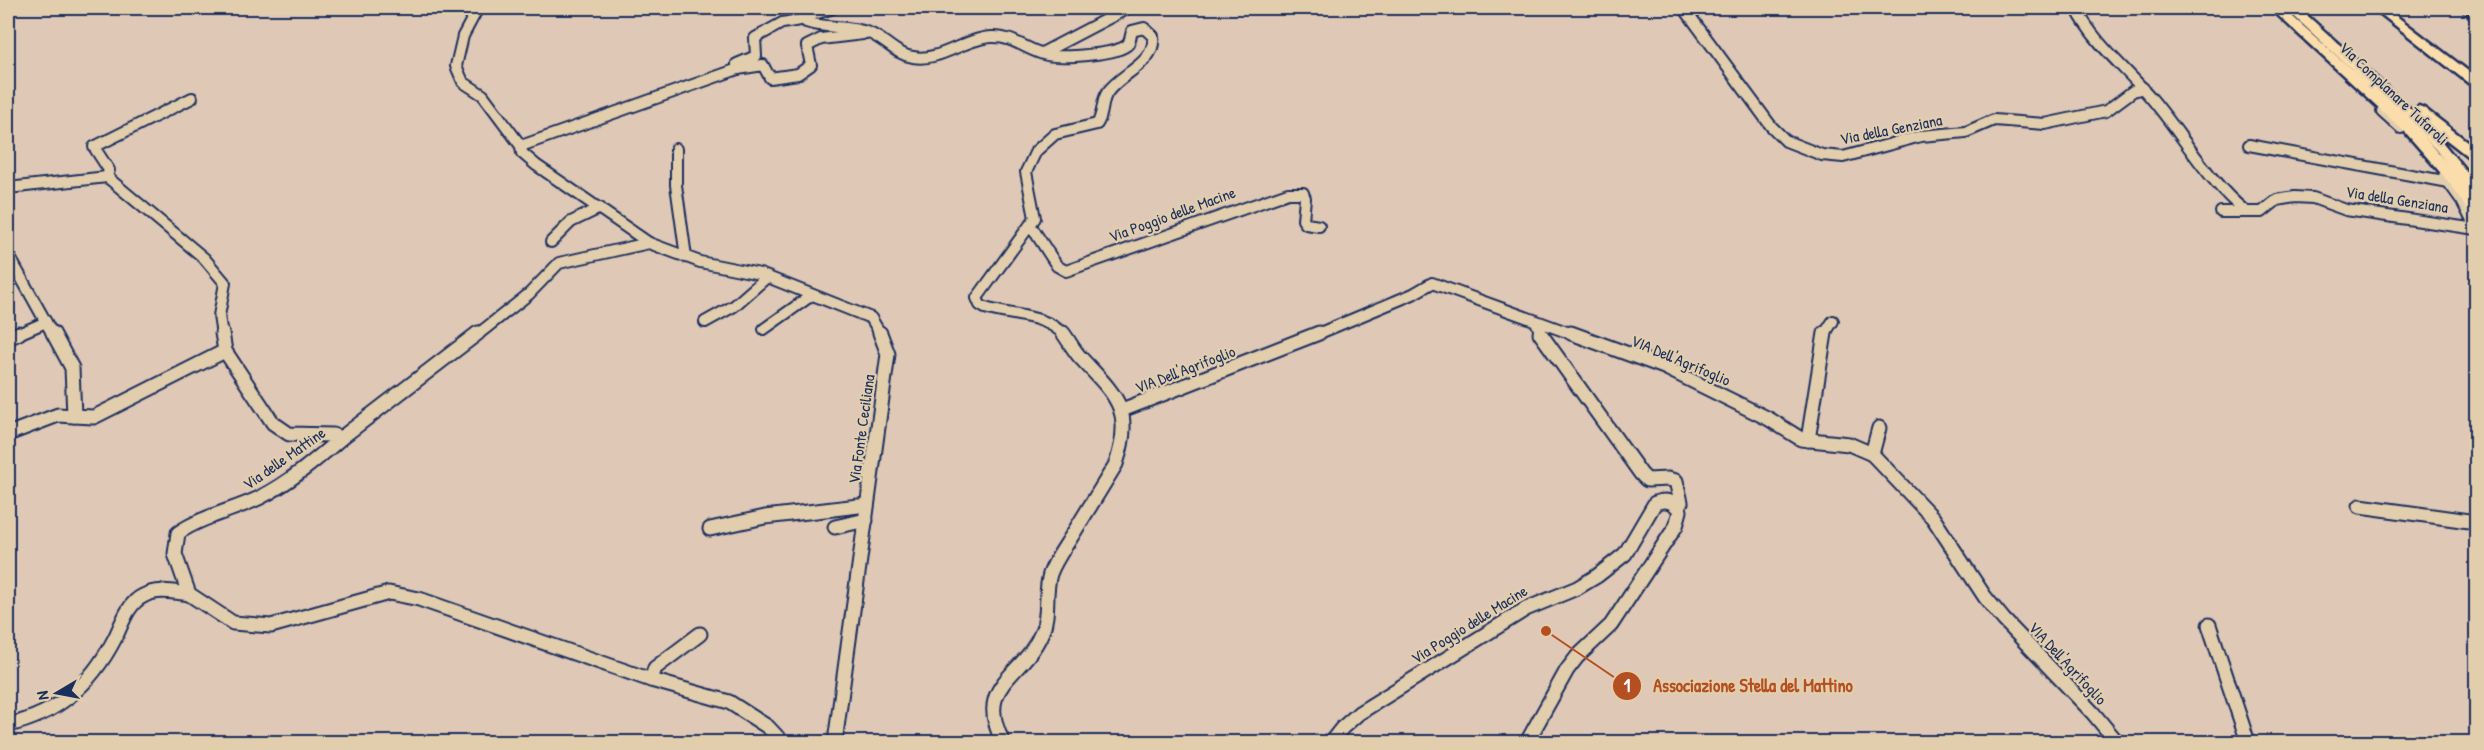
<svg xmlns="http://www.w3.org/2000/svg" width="2484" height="750" viewBox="0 0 2484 750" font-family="'Patrick Hand',sans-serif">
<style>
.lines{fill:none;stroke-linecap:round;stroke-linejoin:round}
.minor-far1-casing{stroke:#1b2f5e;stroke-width:14}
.minor-casing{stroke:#1b2f5e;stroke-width:17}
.major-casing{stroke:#1b2f5e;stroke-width:5}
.highway-casing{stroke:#1b2f5e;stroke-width:5}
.minor-far1{stroke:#e2cead;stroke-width:10}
.minor{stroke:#e2cead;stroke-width:13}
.major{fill:#fbddab;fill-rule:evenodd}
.highway{fill:#fbddab;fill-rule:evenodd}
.rail-casing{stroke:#1b2f5e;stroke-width:5}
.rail{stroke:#e2cead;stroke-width:3;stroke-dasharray:8;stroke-linecap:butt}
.labels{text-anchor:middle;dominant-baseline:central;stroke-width:4.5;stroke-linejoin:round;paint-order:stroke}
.street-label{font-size:16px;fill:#1b2f5e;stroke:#e2cead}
.leader{fill:none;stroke:#b54e20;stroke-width:2}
.callout-dot{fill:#b54e20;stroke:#e2cead;stroke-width:2}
.mark-label{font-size:18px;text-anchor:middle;font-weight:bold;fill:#fff}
.callout-label{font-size:18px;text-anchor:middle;font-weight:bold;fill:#b54e20;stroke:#e2cead;stroke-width:4.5;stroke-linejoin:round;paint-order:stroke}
</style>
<rect width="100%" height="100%" fill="#dfc8b6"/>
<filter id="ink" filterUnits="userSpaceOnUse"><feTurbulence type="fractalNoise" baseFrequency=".0167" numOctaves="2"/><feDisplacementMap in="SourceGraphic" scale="12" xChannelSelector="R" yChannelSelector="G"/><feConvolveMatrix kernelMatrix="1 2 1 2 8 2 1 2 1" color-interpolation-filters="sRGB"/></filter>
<g filter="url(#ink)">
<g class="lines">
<defs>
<g id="minor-far1">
<path d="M 478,8 L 463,36 L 456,66 L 463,82 L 483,95 L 521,146 L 522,153 L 536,165 L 649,243 L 700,262 L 760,274 L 871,318 L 881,335"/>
<path d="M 833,8 L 811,15 L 806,22 C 826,29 849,25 869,33 C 885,39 896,55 913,57 C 940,62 965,38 992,37 C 1014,36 1027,51 1047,55 C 1061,58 1119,55 1128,44 C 1130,41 1131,35 1132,31 L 1144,28 L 1153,36 C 1157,63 1120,73 1107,93 C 1101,102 1104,114 1097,124 L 1055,134 L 1036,151 L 1026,172 L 1035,218 L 977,298 L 980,305 L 985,308 C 1010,316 1046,314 1064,335"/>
<path d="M 1684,8 L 1771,126 L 1786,141 L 1822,155 L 1843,157 L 1921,136 L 1966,132 L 1994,120 L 2045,124 L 2106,111 L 2133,91 L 2143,88"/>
<path d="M 2076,8 C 2095,45 2126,68 2152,99 C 2184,137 2207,180 2246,212"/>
<path d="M 806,19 L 782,23 L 755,38 L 756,56 L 737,64 L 738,69 L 763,65 L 770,78 L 798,74 L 811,65 L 807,46 L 821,39 L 863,34"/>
<path d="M 1042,53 L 1128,8"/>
<path d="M 2382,111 L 2401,128"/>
<path d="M 2249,145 L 2449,182"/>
<path d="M 521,146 L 738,69"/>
<path d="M 676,149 L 676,185 L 686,257"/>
<path d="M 2444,176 L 2462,201 L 2476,229"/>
<path d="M 107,177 L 109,170 L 94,147 L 192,98"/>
<path d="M 8,188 L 107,177 L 204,258 L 225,283 L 219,316 L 222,335"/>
<path d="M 2221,212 L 2262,212 L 2277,200 L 2295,197 L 2313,198 L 2346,210 L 2476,229"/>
<path d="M 1031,226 L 1057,266 L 1066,271 L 1288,193 L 1303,193 L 1305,198 L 1303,220 L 1306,224 L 1319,226"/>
<path d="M 551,242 L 571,222 L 600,208"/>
<path d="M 8,254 L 53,335"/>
<path d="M 1536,321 L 1541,335"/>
<path d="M 705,322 L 734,306 L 767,277"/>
<path d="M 764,329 L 812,295"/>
<path d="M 16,335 L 46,322"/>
<path d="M 477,335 L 529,294 L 559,263 L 649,243"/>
<path d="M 1315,335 L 1413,294 L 1432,283 L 1575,335"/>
<path d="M 1824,335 L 1833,321"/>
</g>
<g id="minor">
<path d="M 53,333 L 72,368 L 74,416 L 94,417 L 225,351"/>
<path d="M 222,333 L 225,351 L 273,423 L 289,434 L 333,435 L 341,438 C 316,460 289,483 259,498 C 232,511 203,516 178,533 L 175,554 L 189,594 L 233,623 L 271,626 L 389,593 L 419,599 L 651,680 L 729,702 L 768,727 L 782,742"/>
<path d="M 1540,333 L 1641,474 L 1647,480 L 1668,479 L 1676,481 L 1681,502 L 1677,505"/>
<path d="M 1571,333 L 1664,367 L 1769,419 L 1801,439 L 1849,444 L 1872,454 L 1933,518 L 1985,597 L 2004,620 L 2093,713 L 2117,742"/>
<path d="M 8,338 L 19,333"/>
<path d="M 1122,410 L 1319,333"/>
<path d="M 8,434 L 58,415 L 74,416"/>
<path d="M 341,438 L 478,333"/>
<path d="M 1808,440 L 1825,333"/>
<path d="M 1872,454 L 1879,428"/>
<path d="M 2360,506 L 2476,522"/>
<path d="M 835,527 L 866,520"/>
<path d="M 710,529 L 765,517 L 867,505"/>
<path d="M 2209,625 L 2248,742"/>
<path d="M 651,680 L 655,668 L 700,634"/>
<path d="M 8,725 C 59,714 92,683 115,638 C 122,624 128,603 143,596 C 157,588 174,592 189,594"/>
<path d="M 835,742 L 888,354 L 880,333"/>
<path d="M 1003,742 C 973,684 1023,678 1042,632 C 1050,614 1044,593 1050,574 C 1055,560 1065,547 1073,534 C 1087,511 1102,487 1116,464 C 1135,408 1115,395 1079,356 C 1073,349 1069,341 1063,333"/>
<path d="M 1331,742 L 1342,728 L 1359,713 L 1526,609 L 1577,588 L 1597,576 L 1625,554 L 1655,503 C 1666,499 1674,501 1680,511 L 1676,526 L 1611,625 L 1577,657 L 1567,670 L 1527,742"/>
</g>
<g id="major">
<path d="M 2270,8 L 2283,8 L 2414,125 L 2461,180 L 2476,203 L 2476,218 L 2471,216 L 2452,186 L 2405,132 Z"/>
<path d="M 2373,8 L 2386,8 L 2476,77 L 2476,87 L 2472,86 Z"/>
</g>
<path id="highway" d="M 2285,8 L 2299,8 L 2412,110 L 2419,106 L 2424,108 L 2476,148 L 2476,160 L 2471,159 L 2430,127 L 2476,183 L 2476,198 L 2471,197 L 2436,150 L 2418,131 Z"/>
</defs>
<use href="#minor-far1" class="minor-far1-casing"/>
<use href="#minor" class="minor-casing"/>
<use href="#major" class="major-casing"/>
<use href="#highway" class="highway-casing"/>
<use href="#minor-far1" class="minor-far1"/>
<use href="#minor" class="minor"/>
<use href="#major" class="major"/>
<use href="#highway" class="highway"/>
<defs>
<path id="rail" d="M 2460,8 L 2476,21"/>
</defs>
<use href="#rail" class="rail-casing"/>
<use href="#rail" class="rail"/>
</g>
</g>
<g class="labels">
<g class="street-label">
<text transform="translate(2394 93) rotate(43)">Via Complanare Tufaroli</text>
<text transform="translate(1891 129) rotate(-11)">Via della Genziana</text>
<text transform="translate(2397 199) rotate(9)">Via della Genziana</text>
<text transform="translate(1172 214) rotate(-20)">Via Poggio delle Macine</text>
<text transform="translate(1681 360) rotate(23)">VIA Dell'Agrifoglio</text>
<text transform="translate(1185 369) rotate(-21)">VIA Dell'Agrifoglio</text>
<text transform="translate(861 429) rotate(-82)">Via Fonte Ceciliana</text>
<text transform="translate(284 458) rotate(-35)">Via delle Mattine</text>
<text transform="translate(1469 624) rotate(-32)">Via Poggio delle Macine</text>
<text transform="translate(2068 663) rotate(47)">VIA Dell'Agrifoglio</text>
</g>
</g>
<path class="leader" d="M1546 631L1627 686"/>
<g class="callout-dot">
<circle cx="1546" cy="631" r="6"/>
<circle cx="1627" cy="686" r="15"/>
</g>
<g class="mark-label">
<text x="1627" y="692">1</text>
</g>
<g class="callout-label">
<text x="1753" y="692">Associazione Stella del Mattino</text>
</g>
<rect width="2484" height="750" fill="none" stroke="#e2cead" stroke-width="30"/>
<rect x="15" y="15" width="2454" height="720" fill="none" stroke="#1b2f5e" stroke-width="2" filter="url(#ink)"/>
<g transform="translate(57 693) rotate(260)" stroke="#e2cead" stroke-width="4.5" paint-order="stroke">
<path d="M0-4.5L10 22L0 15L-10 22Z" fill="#1b2f5e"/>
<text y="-9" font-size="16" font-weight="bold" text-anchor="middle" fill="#1b2f5e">N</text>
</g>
</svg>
